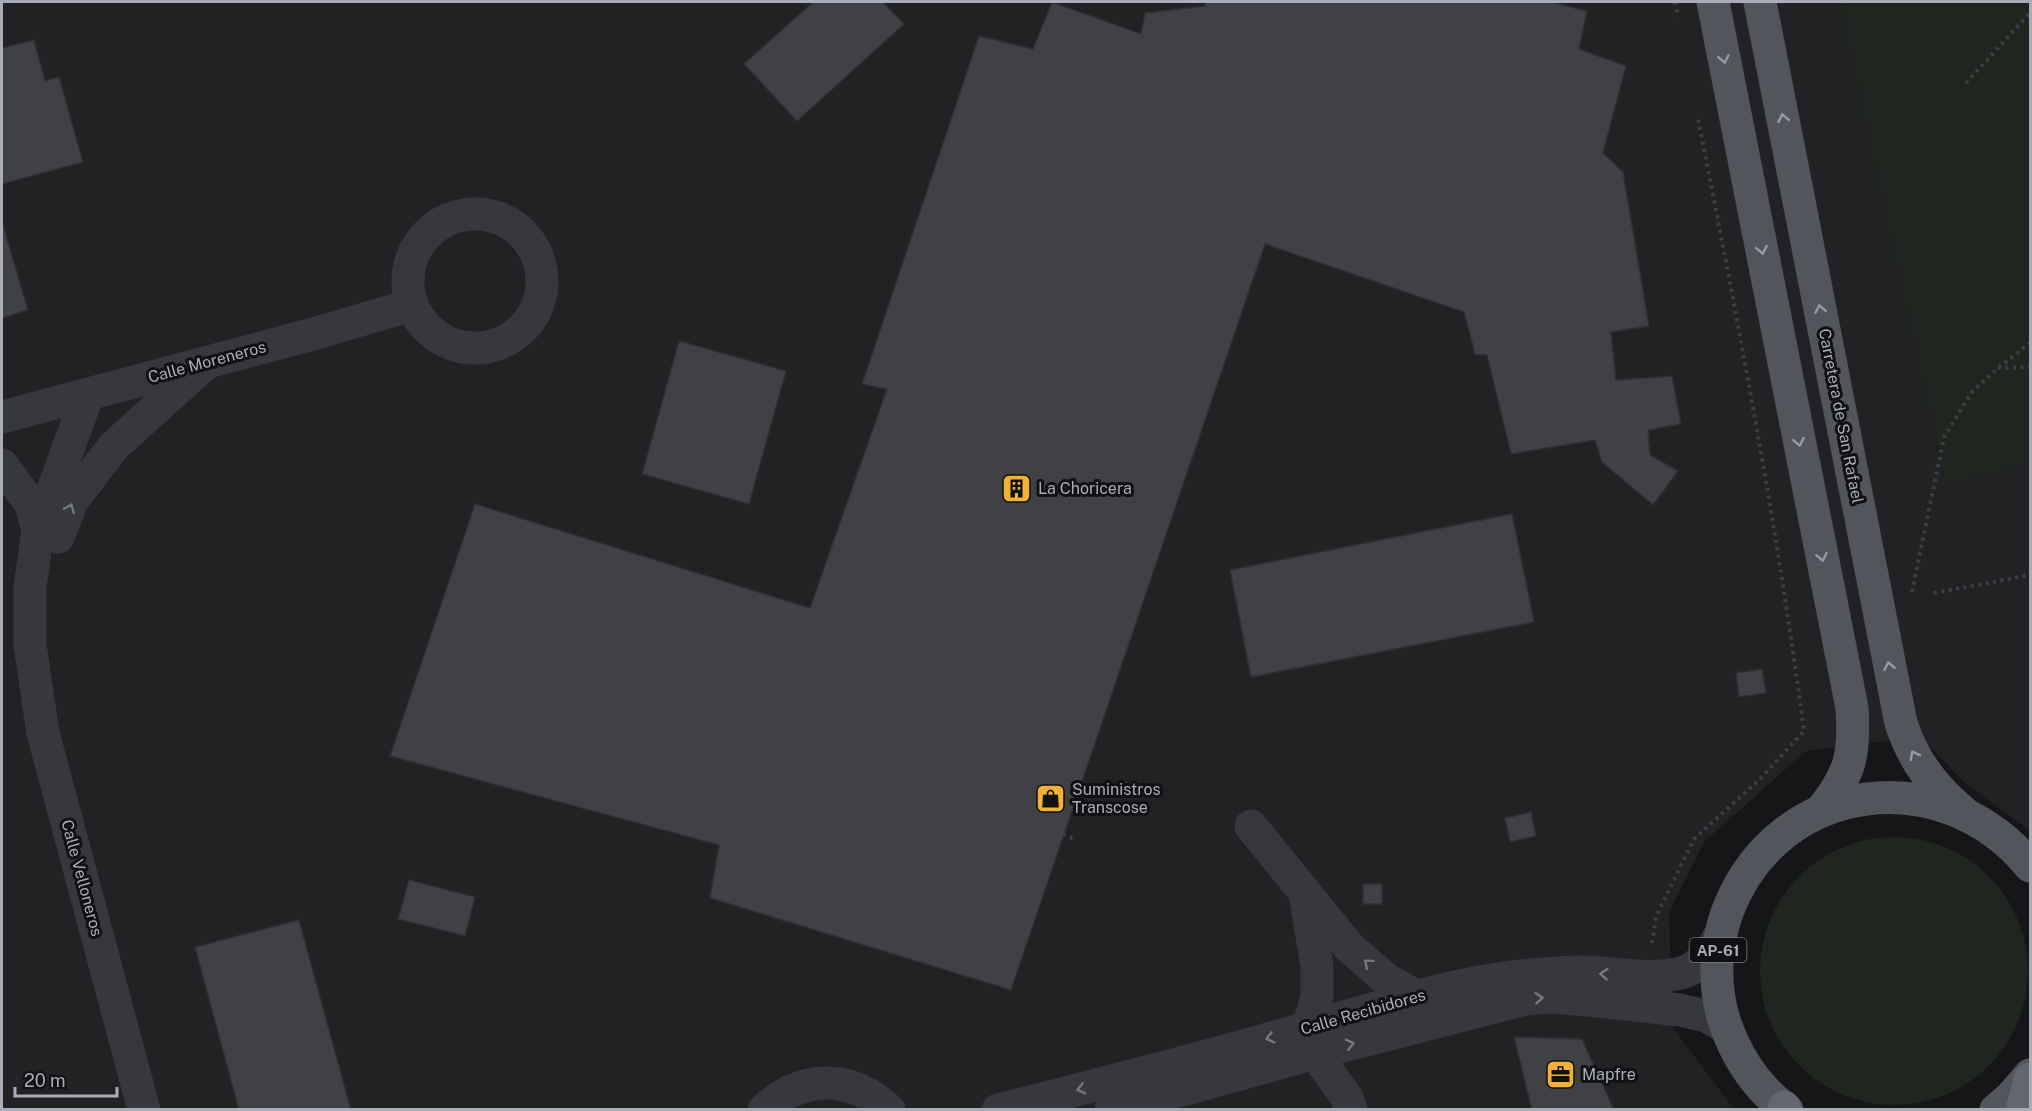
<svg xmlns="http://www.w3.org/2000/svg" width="2032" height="1111" viewBox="0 0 2032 1111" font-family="'Public Sans',sans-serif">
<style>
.built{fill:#222225}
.green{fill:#1e261f}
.building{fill:#404145;stroke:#303034;stroke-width:1.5}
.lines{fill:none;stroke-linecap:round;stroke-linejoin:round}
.path{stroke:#3d3f44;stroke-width:4;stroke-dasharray:3 4.5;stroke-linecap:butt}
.minor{stroke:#37383d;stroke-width:33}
.major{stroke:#53555c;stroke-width:33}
.highway{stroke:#63666e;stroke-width:33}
.oneway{stroke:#979ba6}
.oneway2{stroke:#757881}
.labels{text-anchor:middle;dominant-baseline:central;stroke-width:6;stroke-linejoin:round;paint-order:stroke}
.shield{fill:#111113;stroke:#7b7e86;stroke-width:1.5}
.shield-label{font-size:15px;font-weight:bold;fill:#a8adb8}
.street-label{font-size:16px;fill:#a8adb8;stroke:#111113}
.poi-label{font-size:16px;fill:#a8adb8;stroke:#111113;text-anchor:start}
</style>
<rect width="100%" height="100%" fill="#161618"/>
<path class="built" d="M 2,2 L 1840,2 L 1946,485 L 2030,462 L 2030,831 L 1963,781 L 1921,737 L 1806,751 L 1704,842 L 1669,912 L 1673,1028 L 1734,1109 L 2,1110 Z"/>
<g class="green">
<path d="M 1840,2 L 2030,2 L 2030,462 L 1946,485 Z"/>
<circle cx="1894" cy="971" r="134"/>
<path d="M 815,1105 L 836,1105 L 848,1109 L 801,1109 Z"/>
</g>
<g class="building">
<path d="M 813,2 L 883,2 L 904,24 L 797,121 L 744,64 Z"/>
<path d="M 1052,2 L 1141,34 L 1145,13 L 1205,6 L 1206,2 L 1551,2 L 1587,11 L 1579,49 L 1626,66 L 1603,153 L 1623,172 L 1649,326 L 1611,332 L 1616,380 L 1672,376 L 1681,424 L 1648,430 L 1650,455 L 1678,471 L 1653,505 L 1602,462 L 1595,440 L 1511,454 L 1487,355 L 1475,354 L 1464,312 L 1265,244 L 1011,990 L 710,898 L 719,845 L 390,756 L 475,504 L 810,608 L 887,389 L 862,384 L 979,36 L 1033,49 Z"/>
<path d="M 34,40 L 45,81 L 59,77 L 83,162 L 2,184 L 2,48 Z"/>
<path d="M 2,222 L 28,310 L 2,318 Z"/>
<path d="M 679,341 L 786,371 L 749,504 L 642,474 Z"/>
<path d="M 1512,514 L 1534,622 L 1251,677 L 1230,570 Z"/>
<path d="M 1512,514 L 1534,622 L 1251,677 L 1230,570 Z"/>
<path d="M 1762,669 L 1766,693 L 1739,697 L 1736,673 Z"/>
<path d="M 1531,812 L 1536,836 L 1510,842 L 1505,818 Z"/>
<path d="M 409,880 L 475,897 L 465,936 L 398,919 Z"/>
<rect x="1363" y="884" width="19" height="20"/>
<path d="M 299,920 L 351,1110 L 239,1110 L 195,947 Z"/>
<path d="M 1514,1037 L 1582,1039 L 1614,1110 L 1532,1110 Z"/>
</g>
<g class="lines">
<g class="path">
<path d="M 1675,2 L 1678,17"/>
<path d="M 1966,83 L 2030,13"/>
<path d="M 1998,368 L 2030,367"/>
<path d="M 1912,592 L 1944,437 L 1972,392 L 1998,368 L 2030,343"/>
<path d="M 1934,593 L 2030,575"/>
<path d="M 1063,834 L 1076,840"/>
<path d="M 1652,943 L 1656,917 L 1694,839 L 1759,780 L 1804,731 C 1777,526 1738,321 1698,118"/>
</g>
<g class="minor">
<circle cx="475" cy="281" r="67"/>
<path d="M 88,394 L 38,531 L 30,587 L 30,645 L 43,733 L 144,1110"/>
<path d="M 2,417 L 313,334 L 412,305"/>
<path d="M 2,465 L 31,504 L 38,531"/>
<path d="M 58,537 L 72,501 L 114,446 L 203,366"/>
<path d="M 1251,826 L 1349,947 L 1386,979 L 1416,996"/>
<path d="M 1305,893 L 1317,967 L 1317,997 L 1308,1028"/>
<path d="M 1315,1053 L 1347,1098 L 1351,1110"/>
<path d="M 764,1110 C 802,1074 851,1074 889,1110"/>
<path d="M 998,1110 C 1097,1085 1197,1060 1296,1031 C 1370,1010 1443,985 1520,976 C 1540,974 1563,972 1583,972 C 1611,973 1667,983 1691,969 C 1704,961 1713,948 1720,935"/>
<path d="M 1111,1110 L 1315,1053 L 1526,999 L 1550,997 L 1600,1001 L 1680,1010 L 1706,1016 L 1727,1028"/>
</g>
<g class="major">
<path d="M 1713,2 L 1852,708 C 1855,755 1851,773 1821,811"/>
<path d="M 1760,2 L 1901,723 C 1913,760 1933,787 1963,812"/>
<path d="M 1787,1110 C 1758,1089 1738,1059 1726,1026 C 1713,989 1714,947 1728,910 C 1779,779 1943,760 2030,866"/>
<path d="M 1996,1110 L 2011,1097 L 2030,1075"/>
</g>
<g class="highway">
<path d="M 1784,1107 L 1785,1110"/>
<path d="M 2022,1110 L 2030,1079"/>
</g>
</g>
<defs><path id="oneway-chevron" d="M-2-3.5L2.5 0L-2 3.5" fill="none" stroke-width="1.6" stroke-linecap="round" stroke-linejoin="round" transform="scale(1.5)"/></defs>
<g class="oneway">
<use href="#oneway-chevron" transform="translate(1724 59) rotate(79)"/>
<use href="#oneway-chevron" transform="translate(1783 118) rotate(-101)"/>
<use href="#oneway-chevron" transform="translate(1762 250) rotate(79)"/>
<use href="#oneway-chevron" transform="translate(1820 309) rotate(-101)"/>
<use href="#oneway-chevron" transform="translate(1799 442) rotate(79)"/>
<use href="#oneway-chevron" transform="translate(1822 557) rotate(79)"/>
<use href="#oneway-chevron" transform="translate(1889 666) rotate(-101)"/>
<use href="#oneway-chevron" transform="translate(1914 755) rotate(-118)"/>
</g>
<g class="oneway2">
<use href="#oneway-chevron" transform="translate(70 508) rotate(-67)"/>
<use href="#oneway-chevron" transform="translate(1368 963) rotate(-140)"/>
<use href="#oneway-chevron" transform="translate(1604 974) rotate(-176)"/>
<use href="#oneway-chevron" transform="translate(1539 998) rotate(-4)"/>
<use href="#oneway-chevron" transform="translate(1270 1038) rotate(165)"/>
<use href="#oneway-chevron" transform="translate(1350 1044) rotate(-14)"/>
<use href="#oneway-chevron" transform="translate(1081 1089) rotate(166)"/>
</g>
<defs>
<symbol id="building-square" viewBox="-11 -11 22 22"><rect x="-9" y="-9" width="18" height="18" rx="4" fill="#f2b134" stroke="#111113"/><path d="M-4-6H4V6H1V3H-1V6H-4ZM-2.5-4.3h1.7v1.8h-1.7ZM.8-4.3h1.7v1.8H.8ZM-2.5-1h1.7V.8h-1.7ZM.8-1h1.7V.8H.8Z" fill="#111"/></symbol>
<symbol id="shop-square" viewBox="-11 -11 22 22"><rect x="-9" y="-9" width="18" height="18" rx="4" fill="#f2b134" stroke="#111113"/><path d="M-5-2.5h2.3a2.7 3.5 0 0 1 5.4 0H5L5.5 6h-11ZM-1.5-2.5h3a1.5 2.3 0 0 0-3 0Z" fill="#111"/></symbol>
<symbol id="office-square" viewBox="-11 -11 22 22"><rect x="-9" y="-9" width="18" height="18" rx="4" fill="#f2b134" stroke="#111113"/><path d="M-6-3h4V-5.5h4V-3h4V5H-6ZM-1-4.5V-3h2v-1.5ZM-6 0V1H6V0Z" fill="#111"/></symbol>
</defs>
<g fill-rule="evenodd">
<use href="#building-square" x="1000" y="472" width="33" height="33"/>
<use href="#shop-square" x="1034" y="782" width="33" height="33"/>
<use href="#office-square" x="1544" y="1058" width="33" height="33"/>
</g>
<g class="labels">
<rect class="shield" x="1689.5" y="938" width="57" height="24" rx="4.5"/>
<g class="shield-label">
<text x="1718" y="950">AP-61</text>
</g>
<g class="street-label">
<text transform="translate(207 362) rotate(-15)">Calle Moreneros</text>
<text transform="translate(1841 416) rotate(79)">Carretera de San Rafael</text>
<text transform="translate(82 878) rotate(75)">Calle Velloneros</text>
<text transform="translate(1363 1012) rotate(-16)">Calle Recibidores</text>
</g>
<g class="poi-label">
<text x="1038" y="488">La Choricera</text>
<text x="1072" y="789">Suministros<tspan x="1072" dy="18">Transcose</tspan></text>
<text x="1582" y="1074">Mapfre</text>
</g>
</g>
<rect width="2032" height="1111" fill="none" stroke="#a8adb8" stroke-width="6"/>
<path d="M15 1087v9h102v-9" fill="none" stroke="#a8adb8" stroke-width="3"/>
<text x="24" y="1087" font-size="18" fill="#a8adb8" stroke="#111113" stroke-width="4.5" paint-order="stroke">20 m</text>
</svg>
